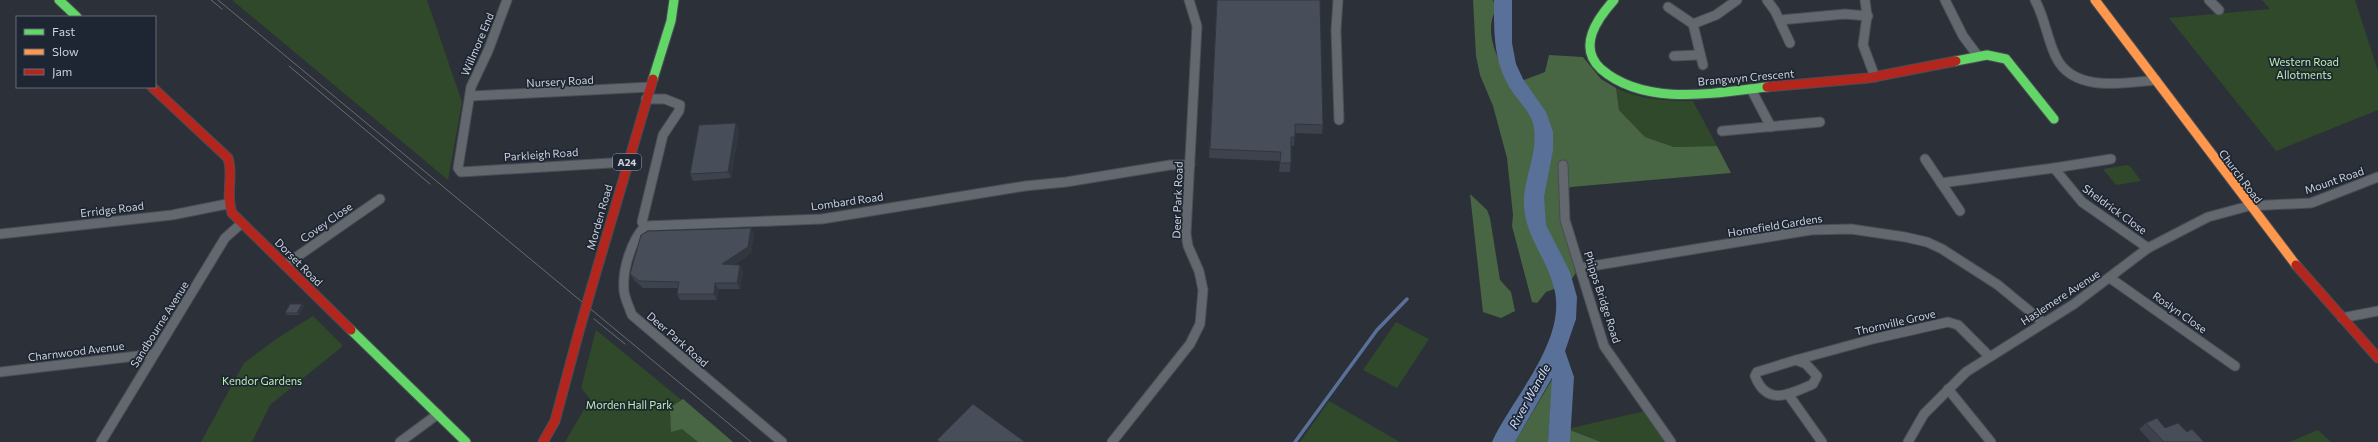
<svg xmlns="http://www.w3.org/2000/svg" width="2378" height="442" viewBox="0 0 2378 442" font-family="Commissioner,sans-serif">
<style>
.green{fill:#2f492a}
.forest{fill:#486643}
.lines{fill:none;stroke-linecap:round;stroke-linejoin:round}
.stream{stroke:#597099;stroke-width:3.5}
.river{fill:#597099;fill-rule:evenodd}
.street-casing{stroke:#494d54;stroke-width:11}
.fast-casing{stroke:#494d54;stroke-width:11}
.slow-casing{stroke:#494d54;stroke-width:11}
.jam-casing{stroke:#494d54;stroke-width:11}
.street{stroke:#63676e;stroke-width:9}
.fast{stroke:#63d668;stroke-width:9}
.slow{stroke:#ff974d;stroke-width:9}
.jam{stroke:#b3261e;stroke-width:9}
.tram{stroke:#686c72;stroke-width:1}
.jam-bridge-casing{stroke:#494d54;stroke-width:11;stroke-linecap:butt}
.jam-bridge{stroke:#b3261e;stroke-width:9}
.wall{fill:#3d424d}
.shaded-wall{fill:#32363e}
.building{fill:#474d59;stroke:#32363e}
.labels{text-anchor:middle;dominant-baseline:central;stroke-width:3.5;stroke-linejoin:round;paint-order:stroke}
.shield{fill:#1e2633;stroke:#989ea9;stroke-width:1}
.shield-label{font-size:10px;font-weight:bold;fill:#ccd2db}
.street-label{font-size:11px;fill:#ccd2db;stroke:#1e2633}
.park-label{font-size:11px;fill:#bbf1ad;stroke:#1e2633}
.water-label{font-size:12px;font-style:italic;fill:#cdddf9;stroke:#1e2633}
</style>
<rect width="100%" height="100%" fill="#2c3039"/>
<g class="green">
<path d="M 232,0 L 427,0 L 462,102 L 448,180 Z"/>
<path d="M 2262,0 L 2355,0 L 2378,71 L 2378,110 L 2276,151 L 2169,18 L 2270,9 Z"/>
<path d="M 1616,88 C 1641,100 1666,101 1693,101 L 1717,146 L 1674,147 L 1645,137 L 1619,110 Z"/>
<path d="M 2127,165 L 2130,166 L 2141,181 L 2116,185 L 2103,169 Z"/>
<path d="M 313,316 L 343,346 L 270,405 L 252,442 L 201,442 L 244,363 L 276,339 Z"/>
<path d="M 1396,322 L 1429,339 L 1397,388 L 1363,370 Z"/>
<path d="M 596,330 L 733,442 L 565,442 L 590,399 L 581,388 Z"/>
<path d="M 1329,401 L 1400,442 L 1300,442 Z"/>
<path d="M 1645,411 L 1669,442 L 1601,442 L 1567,429 Z"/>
<path d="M 2318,430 L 2331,442 L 2289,442 Z"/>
</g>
<g class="forest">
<path d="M 1473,0 L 1493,0 L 1496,9 C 1484,32 1496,53 1505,75 L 1524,80 L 1545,72 L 1549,55 L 1583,57 L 1601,79 L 1616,88 L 1619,110 L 1645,137 L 1674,147 L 1717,146 L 1731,173 L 1571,187 L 1561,191 L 1564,230 L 1576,273 L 1568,284 L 1546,292 L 1537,303 L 1532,302 L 1512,226 L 1513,215 L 1507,158 L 1493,106 L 1480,75 L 1476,56 Z"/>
<path d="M 1470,194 L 1487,210 L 1490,218 L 1500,280 L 1511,292 L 1515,311 L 1501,318 L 1483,312 Z"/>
<path d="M 1553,378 L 1548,442 L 1515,442 Z"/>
<path d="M 683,399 L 733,442 L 698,442 L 682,429 L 671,432 L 670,408 Z"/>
<path d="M 1567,429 L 1601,442 L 1566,442 Z"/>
</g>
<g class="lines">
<path class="stream" d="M 1295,442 L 1377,330 L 1407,299"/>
<path class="river" d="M 1494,0 L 1512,0 L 1512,43 L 1516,64 L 1523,79 L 1546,112 L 1553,132 L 1553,150 L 1544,197 L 1546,225 L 1570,272 L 1577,297 L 1576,319 L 1565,351 L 1574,377 L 1570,442 L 1548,442 L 1552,378 L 1515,442 L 1492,442 C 1512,398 1568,340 1554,288 C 1547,258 1527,240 1524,207 C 1522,179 1540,152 1533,123 C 1529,110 1517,100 1510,88 C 1493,60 1494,31 1494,0 Z"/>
<defs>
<g id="street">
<path d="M 507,0 L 488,51 L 471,87 L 458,168 L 461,172 L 627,162"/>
<path d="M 1338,0 L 1336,30 L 1339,120"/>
<path d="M 1767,0 L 1775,11 L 1790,43"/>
<path d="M 1865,0 L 1867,16 L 1863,45 L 1875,77"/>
<path d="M 1945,0 L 1963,36 L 1978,56"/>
<path d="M 2035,0 C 2045,18 2047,39 2056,57 C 2073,93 2124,83 2156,80"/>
<path d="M 2209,0 L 2219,10"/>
<path d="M 1668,7 L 1693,24 L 1703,65"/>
<path d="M 1780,20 L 1845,14 L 1868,16"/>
<path d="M 1693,24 L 1716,15 L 1737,0"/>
<path d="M 1674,56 L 1699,55"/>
<path d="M 1751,89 L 1771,127"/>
<path d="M 471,96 L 650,87"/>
<path d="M 1722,131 L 1820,122"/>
<path d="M 1925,159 L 1960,211"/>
<path d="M 1563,165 L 1565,220 L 1604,346 L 1671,442"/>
<path d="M 2054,168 L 2111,159"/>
<path d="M 1941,183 L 2054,168 L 2082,202 L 2148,248"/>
<path d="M 645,226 L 822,219 L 1025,186 L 1066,182 L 1170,165 L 1190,165"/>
<path d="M 645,226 C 631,241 622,270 624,291 C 625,299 629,307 632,315 L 782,442"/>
<path d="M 645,226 L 642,222 L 663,135 L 679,111 L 680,105 L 665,99 L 646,99"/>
<path d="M 0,234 L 172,215 L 227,204"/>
<path d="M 285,265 L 380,199"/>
<path d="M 1580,268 L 1811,230 L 1851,229 L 1905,237 L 1927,242 L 1942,249 L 1998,285 L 2044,323"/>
<path d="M 2110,278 L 2235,366"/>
<path d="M 2342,318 L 2378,311"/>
<path d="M 1796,360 L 1873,339 L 1948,322 L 1958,325 L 1989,356"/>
<path d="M 1796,360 L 1806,364 L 1817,376 L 1813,384 C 1790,394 1767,407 1755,376 L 1757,372 Z"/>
<path d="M 0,372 L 154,354"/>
<path d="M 1948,389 L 1991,442"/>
<path d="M 1788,394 L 1822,442"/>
<path d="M 101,442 L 225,238 L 242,223"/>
<path d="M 400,442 L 438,414"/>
<path d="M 1112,442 L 1190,344 L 1200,324 L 1203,290 L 1199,271 L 1188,246 L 1186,234 L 1197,26 L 1189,0"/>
<path d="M 1908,442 L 1924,414 L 1966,372 L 2074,304 L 2148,248 L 2208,217 L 2249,206 L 2311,203 L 2378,177"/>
</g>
<g id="fast">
<path d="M 59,0 L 77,17"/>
<path d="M 1614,0 C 1597,19 1577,47 1601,69 C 1645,107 1715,93 1767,87"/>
<path d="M 1956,61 L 1987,55 L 2006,59 L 2054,119"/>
<path d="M 653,79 L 671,21 L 674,0"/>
<path d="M 351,330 L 466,442"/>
</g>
<path id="slow" d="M 2095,0 L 2296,265"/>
<g id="jam">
<path d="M 152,87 L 228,158 C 234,176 225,194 232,213 L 351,330"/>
<path d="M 1767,87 L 1868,78 L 1956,61"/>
<path d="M 2296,265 L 2378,358"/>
<path d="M 592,286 L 653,79"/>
<path d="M 543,442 L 555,421 L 578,335"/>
</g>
</defs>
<use href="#street" class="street-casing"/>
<use href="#fast" class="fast-casing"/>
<use href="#slow" class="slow-casing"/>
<use href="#jam" class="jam-casing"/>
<use href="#street" class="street"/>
<use href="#fast" class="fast"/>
<use href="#slow" class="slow"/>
<use href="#jam" class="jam"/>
<g class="tram">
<path d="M 211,0 L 222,9"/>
<path d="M 218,0 L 751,442"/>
<path d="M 289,66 L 430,184"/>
<path d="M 594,319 L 625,344"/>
</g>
<defs>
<path id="jam-bridge" d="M 578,335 L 592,286"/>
</defs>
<use href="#jam-bridge" class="jam-bridge-casing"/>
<use href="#jam-bridge" class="jam-bridge"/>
</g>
<g class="wall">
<path d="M 1217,0 L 1323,125 L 1322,134 L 1295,133 L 1294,146 L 1291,146 L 1290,172 L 1279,172 L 1280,161 L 1209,158 Z"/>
<path d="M 739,130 L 731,178 L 693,181 L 690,174 Z"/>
<path d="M 754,234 L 751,253 L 734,265 L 740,265 L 743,272 L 740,289 L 718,289 L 717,300 L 680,300 L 677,294 L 678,288 L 643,288 L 634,280 L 630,274 Z"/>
<path d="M 302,304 L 304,306 L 299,315 L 287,315 L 285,313 Z"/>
<path d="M 2146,423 L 2187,432 L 2204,442 L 2151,442 L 2139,429 Z"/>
</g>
<g class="shaded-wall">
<path d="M 736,123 L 739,130 L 731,178 L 728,172 Z"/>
<path d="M 751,228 L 754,234 L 751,253 L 725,271 L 722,264 Z"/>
<path d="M 740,265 L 743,272 L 740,289 L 737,283 Z"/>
<path d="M 715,283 L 718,289 L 717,300 L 714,294 Z"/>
<path d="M 302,304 L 304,306 L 299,315 L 297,313 Z"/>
</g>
<g class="building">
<path d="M 1217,0 L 1320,0 L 1323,125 L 1295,124 L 1295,137 L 1291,137 L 1291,163 L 1280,163 L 1281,152 L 1210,149 Z"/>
<path d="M 736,123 L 728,172 L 690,174 L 699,125 Z"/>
<path d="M 751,228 L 748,247 L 722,264 L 740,265 L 737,283 L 715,283 L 714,294 L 677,294 L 679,282 L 639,281 L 630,274 L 641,235 L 648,231 Z"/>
<path d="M 290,304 L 302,304 L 297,313 L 285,313 Z"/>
<path d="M 973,404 L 1025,442 L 940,442 L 937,440 Z"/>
<path d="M 2157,418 L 2165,428 L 2178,423 L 2187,432 L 2192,429 L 2204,442 L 2164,442 L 2146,423 Z"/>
</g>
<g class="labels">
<rect class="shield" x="613" y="154" width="28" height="16" rx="3"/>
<g class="shield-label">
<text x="627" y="162">A24</text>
</g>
<g class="street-label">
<text transform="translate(477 44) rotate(-67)">Willmore End</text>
<text transform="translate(1746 77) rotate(-5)">Brangwyn Crescent</text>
<text transform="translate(560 81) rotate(-3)">Nursery Road</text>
<text transform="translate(541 154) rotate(-4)">Parkleigh Road</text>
<text transform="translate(2241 176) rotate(53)">Church Road</text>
<text transform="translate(2334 180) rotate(-19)">Mount Road</text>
<text transform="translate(1177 200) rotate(-88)">Deer Park Road</text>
<text transform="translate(847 201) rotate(-8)">Lombard Road</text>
<text transform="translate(112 209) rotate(-7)">Erridge Road</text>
<text transform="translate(2115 209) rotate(36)">Sheldrick Close</text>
<text transform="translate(599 217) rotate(-74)">Morden Road</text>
<text transform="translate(326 222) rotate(-35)">Covey Close</text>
<text transform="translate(1775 225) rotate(-9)">Homefield Gardens</text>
<text transform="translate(299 262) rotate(45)">Dorset Road</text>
<text transform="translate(1603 297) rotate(72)">Phipps Bridge Road</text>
<text transform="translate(2060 297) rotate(-33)">Haslemere Avenue</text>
<text transform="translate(2180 312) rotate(35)">Roslyn Close</text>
<text transform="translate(1895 322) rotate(-13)">Thornville Grove</text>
<text transform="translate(159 324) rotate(-58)">Sandbourne Avenue</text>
<text transform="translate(678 339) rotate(41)">Deer Park Road</text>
<text transform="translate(76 351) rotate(-7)">Charnwood Avenue</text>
</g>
<g class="park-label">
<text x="2304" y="61">Western Road<tspan x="2304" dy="13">Allotments</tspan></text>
<text x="262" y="380">Kendor Gardens</text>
<text x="629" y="404">Morden Hall Park</text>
</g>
<g class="water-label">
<text transform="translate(1529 396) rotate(-61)">River Wandle</text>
</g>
</g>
<rect x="16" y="16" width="140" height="72" fill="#1e2633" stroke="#646b76"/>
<rect x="24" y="29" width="20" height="6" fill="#63d668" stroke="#646b76"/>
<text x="52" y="36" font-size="12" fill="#ccd2db">Fast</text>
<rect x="24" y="49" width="20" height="6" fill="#ff974d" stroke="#646b76"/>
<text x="52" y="56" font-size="12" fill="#ccd2db">Slow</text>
<rect x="24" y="69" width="20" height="6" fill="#b3261e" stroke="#646b76"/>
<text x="52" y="76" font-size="12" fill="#ccd2db">Jam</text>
</svg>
